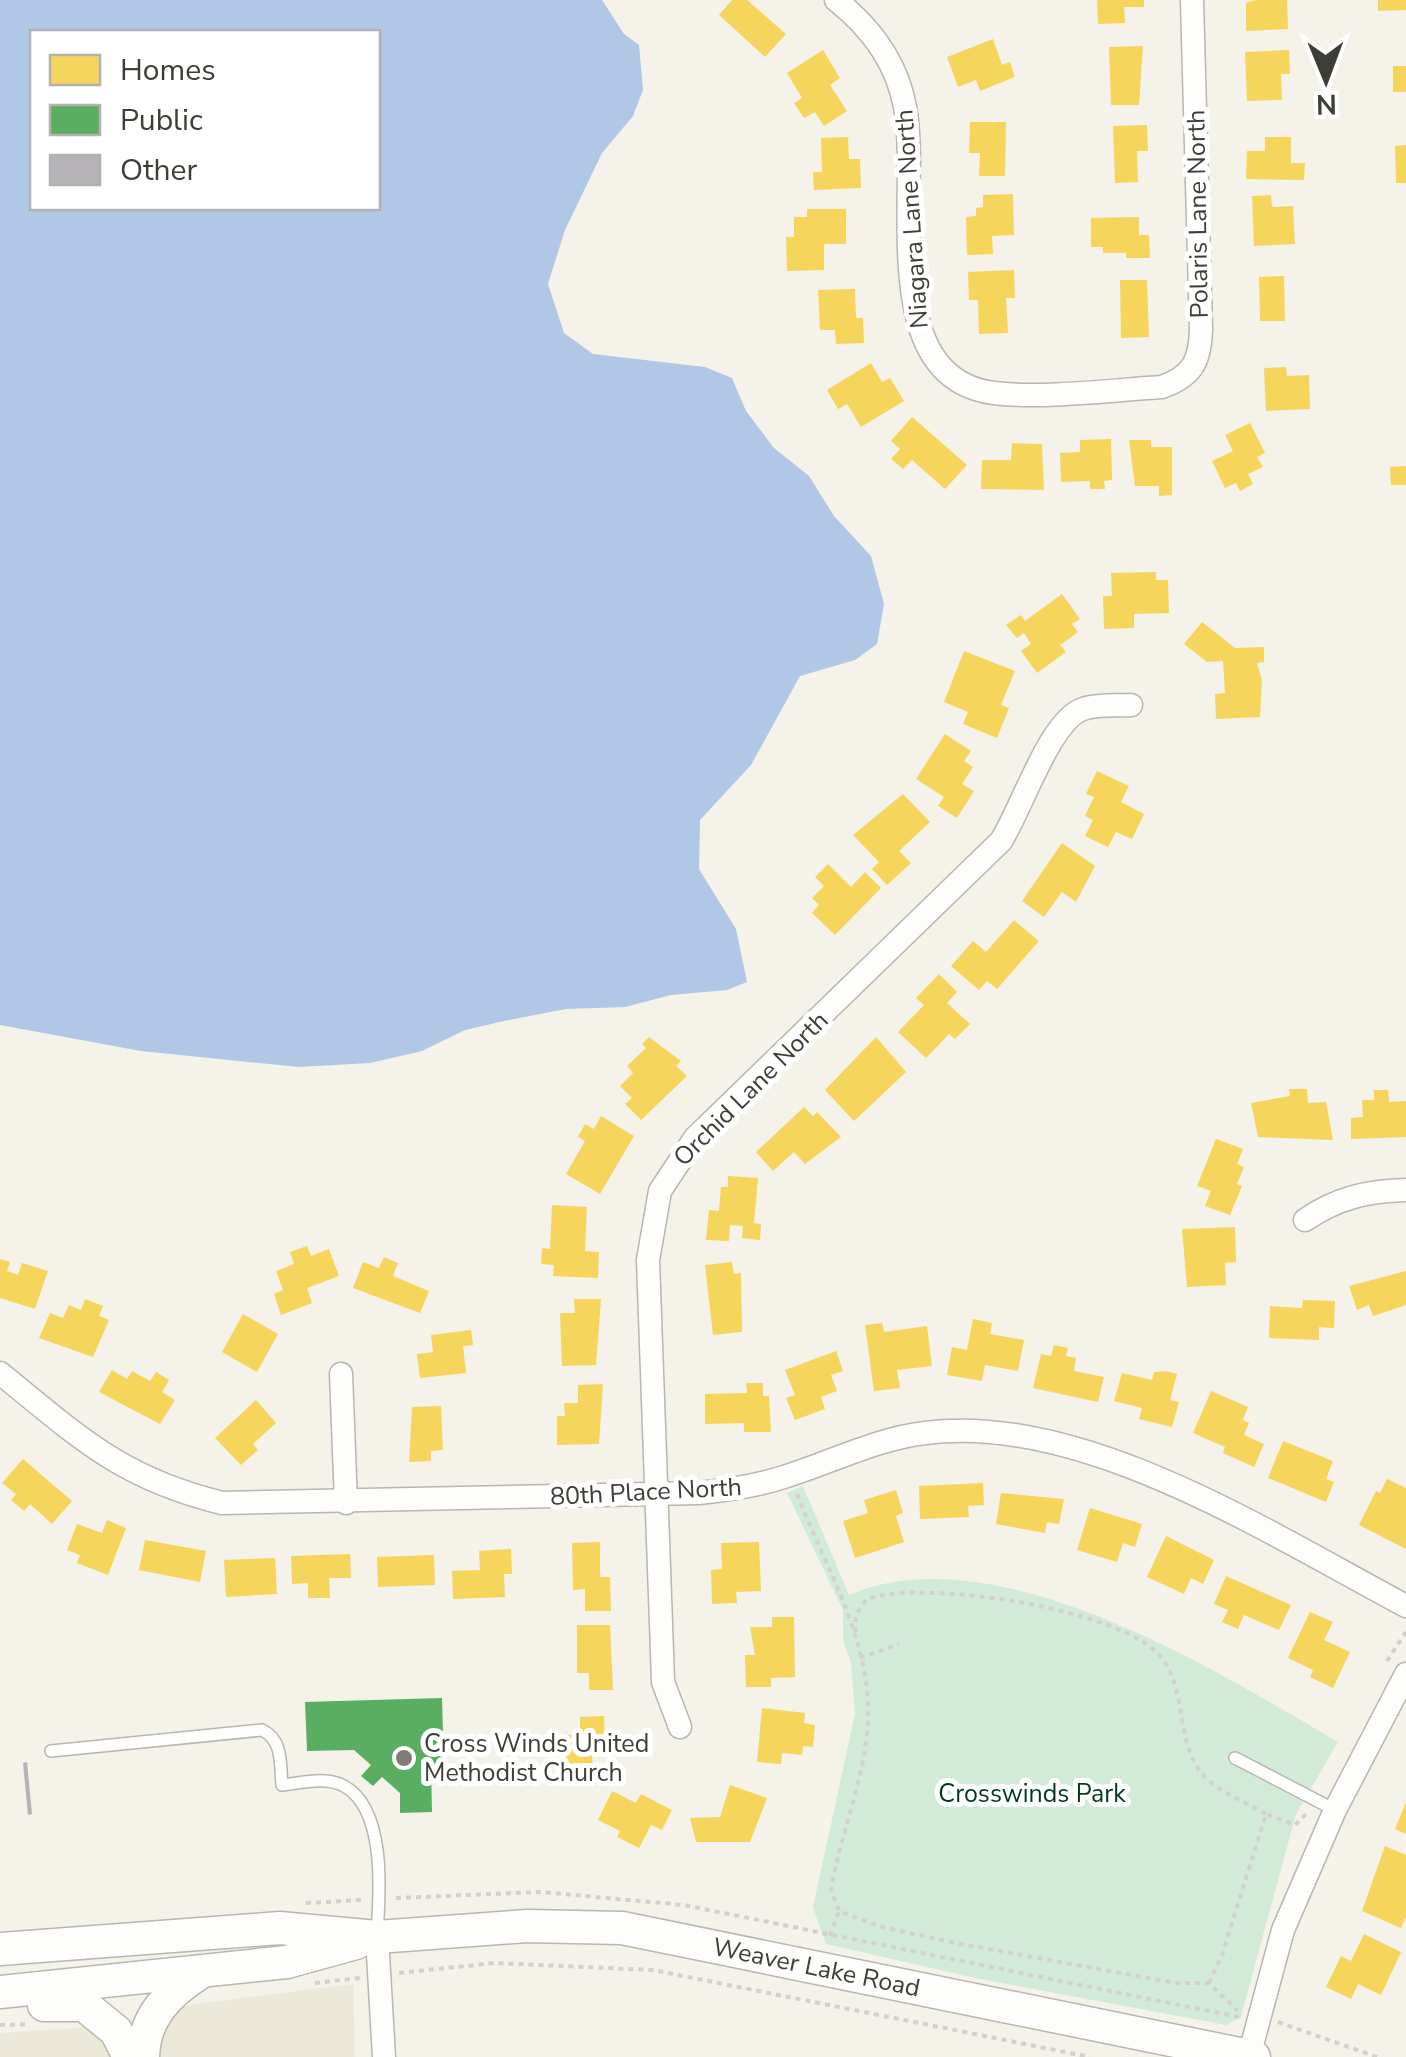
<svg xmlns="http://www.w3.org/2000/svg" width="1406" height="2057" viewBox="0 0 1406 2057" font-family="'Nunito Sans',sans-serif">
<style>
.built{fill:#ece9d8}
.green{fill:#d2ebd8}
.water{fill:#b0c7e5;fill-rule:evenodd}
.homes{fill:#f6d55c}
.public{fill:#5aae61}
.building{fill:#b5b2b8}
.lines{fill:none;stroke-linecap:round;stroke-linejoin:round}
.service-casing{stroke:#b8b6af;stroke-width:14}
.minor-casing{stroke:#b8b6af;stroke-width:25}
.secondary-casing{stroke:#b8b6af;stroke-width:35}
.path{stroke:#d2d1ce;stroke-width:4;stroke-dasharray:5 5;stroke-linecap:butt}
.service{stroke:#fdfdfc;stroke-width:11}
.minor{stroke:#fdfdfc;stroke-width:22}
.secondary{stroke:#fdfdfc;stroke-width:32}
.poi-dot{fill:#7e7c75;stroke:#fff;stroke-width:4}
.labels{text-anchor:middle;dominant-baseline:central;stroke-width:10;stroke-linejoin:round;paint-order:stroke}
.street-label{font-size:25px;fill:#3e3d36;stroke:#fff}
.poi-label{font-size:25px;fill:#3e3d36;stroke:#fff;text-anchor:start}
.park-label{font-size:25px;fill:#043721;stroke:#fff}
</style>
<rect width="100%" height="100%" fill="#f4f2e9"/>
<path class="built" d="M 353,1984 L 355,2057 L 0,2057 L 0,2033 L 77,2028 L 166,2015 L 188,2005 Z"/>
<path class="green" d="M 803,1486 L 849,1595 C 995,1532 1215,1670 1338,1742 L 1296,1814 L 1241,2017 L 1226,2025 L 980,1979 L 826,1944 L 813,1907 L 855,1714 L 851,1663 L 843,1640 L 843,1610 L 787,1493 Z"/>
<path class="water" d="M 0,0 L 602,0 L 624,34 L 639,45 L 643,90 L 633,116 L 602,153 L 565,230 L 548,284 L 564,333 L 593,354 L 705,367 L 732,378 L 746,411 L 774,448 L 809,476 L 834,516 L 871,556 L 884,604 L 877,644 L 855,660 L 800,676 L 751,765 L 700,820 L 699,869 L 736,929 L 747,982 L 727,990 L 671,995 L 625,1007 L 566,1009 L 504,1021 L 465,1030 L 422,1051 L 370,1063 L 299,1067 L 141,1051 L 0,1025 ZM 32,32 L 378,32 L 378,208 L 32,208 Z"/>
<g class="homes">
<path d="M 732,0 L 747,0 L 786,34 L 765,57 L 719,15 Z"/>
<path d="M 1097,0 L 1144,0 L 1144,7 L 1124,7 L 1125,23 L 1098,24 Z"/>
<path d="M 1256,0 L 1287,0 L 1288,29 L 1246,31 L 1246,3 Z"/>
<path d="M 1378,0 L 1406,0 L 1406,10 L 1378,11 Z"/>
<path d="M 993,39 L 1002,65 L 1010,62 L 1015,77 L 980,91 L 976,80 L 958,87 L 947,57 Z"/>
<path d="M 1143,46 L 1139,105 L 1111,105 L 1109,47 Z"/>
<path d="M 823,50 L 840,78 L 830,85 L 847,111 L 824,126 L 815,112 L 804,118 L 794,103 L 802,98 L 787,73 Z"/>
<path d="M 1289,50 L 1290,74 L 1281,74 L 1282,100 L 1247,101 L 1245,52 Z"/>
<rect x="1393" y="66" width="13" height="26"/>
<path d="M 970,122 L 1006,122 L 1005,176 L 979,176 L 980,153 L 969,153 Z"/>
<path d="M 1147,125 L 1148,151 L 1137,151 L 1138,182 L 1115,183 L 1113,126 Z"/>
<path d="M 848,137 L 849,159 L 860,159 L 861,188 L 814,190 L 813,172 L 822,172 L 821,138 Z"/>
<path d="M 1265,137 L 1291,137 L 1291,163 L 1305,163 L 1304,180 L 1246,179 L 1247,151 L 1265,151 Z"/>
<path d="M 1406,145 L 1406,183 L 1396,183 L 1395,146 Z"/>
<path d="M 1013,194 L 1014,235 L 992,236 L 993,254 L 967,255 L 966,217 L 976,216 L 976,208 L 983,207 L 983,195 Z"/>
<path d="M 1271,195 L 1272,207 L 1293,206 L 1295,244 L 1254,246 L 1252,196 Z"/>
<path d="M 807,209 L 846,209 L 846,244 L 824,244 L 824,270 L 787,271 L 786,237 L 794,237 L 794,217 L 807,217 Z"/>
<path d="M 1139,217 L 1139,235 L 1149,235 L 1150,258 L 1126,258 L 1126,253 L 1103,253 L 1103,247 L 1091,247 L 1091,218 Z"/>
<path d="M 1014,270 L 1015,298 L 1006,298 L 1008,333 L 979,334 L 978,300 L 969,300 L 968,272 Z"/>
<path d="M 1284,276 L 1285,321 L 1260,321 L 1259,277 Z"/>
<path d="M 1120,280 L 1147,280 L 1149,337 L 1121,338 Z"/>
<path d="M 855,289 L 856,318 L 863,318 L 864,343 L 836,344 L 835,330 L 820,330 L 818,290 Z"/>
<path d="M 871,363 L 882,382 L 890,378 L 904,401 L 861,427 L 847,404 L 838,409 L 827,390 Z"/>
<path d="M 1286,367 L 1287,376 L 1309,375 L 1310,409 L 1266,411 L 1264,368 Z"/>
<path d="M 912,417 L 967,465 L 945,489 L 912,460 L 903,469 L 891,459 L 900,449 L 891,441 Z"/>
<path d="M 1250,423 L 1265,453 L 1257,457 L 1263,467 L 1248,474 L 1253,484 L 1240,491 L 1236,483 L 1225,488 L 1212,461 L 1233,451 L 1225,435 Z"/>
<path d="M 1111,439 L 1112,480 L 1104,481 L 1105,489 L 1090,489 L 1090,481 L 1061,482 L 1060,453 L 1080,452 L 1080,440 Z"/>
<path d="M 1129,440 L 1151,440 L 1151,447 L 1172,447 L 1172,495 L 1159,496 L 1159,486 L 1135,486 Z"/>
<path d="M 1012,443 L 1042,444 L 1044,490 L 981,489 L 982,460 L 1011,460 Z"/>
<path d="M 1406,466 L 1406,485 L 1391,485 L 1390,467 Z"/>
<path d="M 1156,572 L 1156,580 L 1168,580 L 1169,613 L 1134,614 L 1134,628 L 1104,629 L 1103,596 L 1112,596 L 1111,573 Z"/>
<path d="M 1062,594 L 1080,619 L 1072,624 L 1078,632 L 1060,645 L 1066,652 L 1037,673 L 1021,651 L 1031,644 L 1024,633 L 1017,638 L 1006,625 L 1021,615 L 1025,621 Z"/>
<path d="M 1202,622 L 1235,648 L 1264,647 L 1264,662 L 1257,663 L 1262,680 L 1260,717 L 1216,719 L 1215,694 L 1225,693 L 1223,661 L 1207,662 L 1184,644 Z"/>
<path d="M 964,651 L 1015,671 L 1001,705 L 1009,708 L 997,738 L 963,724 L 968,712 L 944,702 Z"/>
<path d="M 945,734 L 971,751 L 964,761 L 973,767 L 962,784 L 974,791 L 957,818 L 938,806 L 944,797 L 916,779 Z"/>
<path d="M 1097,771 L 1129,786 L 1121,802 L 1144,814 L 1132,839 L 1116,832 L 1108,847 L 1085,836 L 1093,820 L 1085,816 L 1094,797 L 1086,794 Z"/>
<path d="M 903,794 L 930,822 L 899,851 L 911,863 L 887,885 L 872,869 L 879,862 L 853,835 Z"/>
<path d="M 1062,843 L 1095,866 L 1076,902 L 1062,892 L 1044,917 L 1022,901 Z"/>
<path d="M 828,864 L 851,887 L 865,872 L 881,888 L 835,935 L 812,913 L 819,905 L 812,898 L 824,886 L 815,877 Z"/>
<path d="M 1014,920 L 1039,941 L 997,989 L 987,981 L 979,990 L 951,966 L 973,941 L 986,952 Z"/>
<path d="M 939,974 L 957,992 L 947,1003 L 970,1024 L 955,1039 L 949,1034 L 926,1058 L 898,1032 L 924,1005 L 916,998 Z"/>
<path d="M 649,1037 L 681,1061 L 676,1066 L 687,1076 L 641,1120 L 625,1104 L 632,1098 L 620,1086 L 633,1073 L 627,1066 L 646,1048 L 642,1044 Z"/>
<path d="M 876,1037 L 906,1072 L 854,1121 L 825,1090 Z"/>
<path d="M 1289,1089 L 1307,1089 L 1308,1103 L 1326,1102 L 1333,1140 L 1258,1137 L 1251,1103 L 1290,1096 Z"/>
<path d="M 1374,1090 L 1388,1090 L 1389,1102 L 1406,1101 L 1406,1137 L 1351,1139 L 1351,1118 L 1363,1117 L 1362,1100 L 1374,1100 Z"/>
<path d="M 804,1107 L 813,1116 L 817,1112 L 841,1137 L 805,1164 L 794,1152 L 773,1171 L 756,1152 Z"/>
<path d="M 601,1116 L 634,1136 L 600,1194 L 566,1174 L 585,1141 L 578,1137 L 585,1124 L 594,1129 Z"/>
<path d="M 1216,1139 L 1243,1149 L 1237,1164 L 1244,1167 L 1237,1184 L 1242,1186 L 1230,1215 L 1205,1206 L 1211,1191 L 1197,1186 Z"/>
<path d="M 728,1176 L 758,1178 L 754,1223 L 761,1224 L 760,1240 L 742,1238 L 743,1226 L 730,1225 L 729,1241 L 706,1240 L 709,1210 L 719,1211 L 721,1187 L 728,1187 Z"/>
<path d="M 552,1205 L 587,1207 L 585,1251 L 599,1252 L 598,1278 L 553,1276 L 554,1265 L 541,1264 L 542,1248 L 550,1249 Z"/>
<path d="M 1235,1227 L 1236,1262 L 1225,1263 L 1226,1285 L 1187,1287 L 1182,1229 Z"/>
<path d="M 307,1246 L 311,1256 L 329,1249 L 339,1276 L 307,1288 L 312,1303 L 281,1315 L 274,1294 L 283,1290 L 276,1271 L 294,1264 L 290,1252 Z"/>
<path d="M 384,1257 L 398,1263 L 393,1276 L 429,1291 L 420,1313 L 353,1288 L 363,1262 L 379,1268 Z"/>
<path d="M 0,1259 L 10,1262 L 7,1271 L 18,1275 L 22,1263 L 48,1271 L 35,1309 L 0,1298 Z"/>
<path d="M 732,1262 L 734,1274 L 741,1273 L 742,1332 L 713,1335 L 705,1265 Z"/>
<path d="M 1406,1271 L 1406,1305 L 1373,1316 L 1369,1305 L 1357,1310 L 1349,1286 Z"/>
<path d="M 85,1299 L 103,1306 L 99,1316 L 109,1320 L 93,1357 L 39,1338 L 50,1313 L 63,1318 L 69,1305 L 81,1310 Z"/>
<path d="M 574,1299 L 601,1299 L 596,1365 L 562,1366 L 560,1313 L 575,1313 Z"/>
<path d="M 1303,1300 L 1335,1301 L 1334,1328 L 1319,1327 L 1319,1340 L 1269,1338 L 1270,1306 L 1302,1308 Z"/>
<path d="M 243,1314 L 278,1334 L 257,1372 L 222,1352 Z"/>
<path d="M 973,1319 L 992,1323 L 990,1334 L 1024,1340 L 1018,1371 L 985,1365 L 982,1381 L 947,1375 L 952,1347 L 967,1350 Z"/>
<path d="M 882,1323 L 884,1332 L 927,1326 L 932,1366 L 897,1370 L 900,1388 L 874,1391 L 865,1325 Z"/>
<path d="M 471,1330 L 473,1345 L 463,1346 L 466,1373 L 420,1378 L 417,1354 L 433,1352 L 431,1335 Z"/>
<path d="M 1054,1345 L 1068,1348 L 1066,1356 L 1076,1358 L 1074,1371 L 1104,1377 L 1098,1402 L 1033,1388 L 1041,1354 L 1051,1356 Z"/>
<path d="M 836,1351 L 843,1371 L 831,1375 L 837,1391 L 821,1397 L 825,1409 L 795,1420 L 786,1398 L 795,1395 L 785,1370 Z"/>
<path d="M 112,1370 L 127,1379 L 132,1371 L 150,1381 L 156,1372 L 169,1380 L 162,1392 L 175,1400 L 160,1424 L 99,1392 Z"/>
<path d="M 1166,1371 L 1177,1374 L 1170,1400 L 1179,1402 L 1172,1427 L 1139,1419 L 1142,1408 L 1114,1401 L 1122,1373 L 1152,1380 L 1154,1372 Z"/>
<path d="M 746,1383 L 763,1383 L 763,1396 L 769,1396 L 771,1432 L 744,1432 L 744,1423 L 705,1424 L 705,1394 L 747,1393 Z"/>
<path d="M 603,1384 L 599,1444 L 557,1445 L 557,1416 L 565,1416 L 564,1403 L 578,1403 L 578,1385 Z"/>
<path d="M 1211,1391 L 1248,1407 L 1243,1420 L 1249,1423 L 1244,1435 L 1264,1444 L 1254,1467 L 1223,1453 L 1225,1447 L 1193,1433 Z"/>
<path d="M 256,1400 L 276,1423 L 253,1444 L 258,1450 L 241,1465 L 215,1438 Z"/>
<path d="M 441,1406 L 443,1450 L 431,1451 L 431,1461 L 409,1462 L 412,1407 Z"/>
<path d="M 1283,1441 L 1333,1461 L 1326,1479 L 1334,1482 L 1326,1502 L 1268,1478 Z"/>
<path d="M 23,1459 L 72,1501 L 52,1524 L 30,1504 L 24,1511 L 11,1500 L 16,1494 L 2,1483 Z"/>
<path d="M 1387,1479 L 1406,1488 L 1406,1549 L 1359,1525 L 1376,1491 L 1380,1493 Z"/>
<path d="M 983,1483 L 984,1505 L 968,1506 L 969,1517 L 920,1519 L 919,1486 Z"/>
<path d="M 896,1490 L 903,1513 L 896,1516 L 904,1542 L 855,1558 L 843,1521 L 868,1513 L 864,1500 Z"/>
<path d="M 1001,1493 L 1064,1499 L 1059,1524 L 1047,1522 L 1045,1533 L 996,1524 Z"/>
<path d="M 1090,1508 L 1142,1524 L 1135,1547 L 1123,1543 L 1117,1562 L 1077,1550 Z"/>
<path d="M 107,1520 L 126,1528 L 108,1575 L 77,1563 L 80,1555 L 67,1550 L 77,1524 L 102,1533 Z"/>
<path d="M 1166,1536 L 1214,1560 L 1203,1584 L 1191,1578 L 1184,1594 L 1147,1577 Z"/>
<path d="M 145,1540 L 206,1551 L 200,1582 L 139,1570 Z"/>
<path d="M 600,1542 L 600,1577 L 610,1577 L 611,1611 L 585,1611 L 585,1589 L 573,1590 L 572,1543 Z"/>
<path d="M 759,1542 L 761,1591 L 736,1592 L 737,1603 L 712,1604 L 711,1570 L 722,1569 L 721,1543 Z"/>
<path d="M 511,1549 L 512,1574 L 504,1574 L 505,1597 L 453,1599 L 452,1571 L 480,1570 L 479,1551 Z"/>
<path d="M 350,1554 L 351,1578 L 329,1578 L 330,1598 L 308,1598 L 308,1583 L 292,1584 L 291,1556 Z"/>
<path d="M 434,1555 L 435,1585 L 378,1587 L 377,1557 Z"/>
<path d="M 275,1558 L 277,1594 L 226,1597 L 224,1560 Z"/>
<path d="M 1226,1576 L 1291,1605 L 1279,1630 L 1244,1615 L 1238,1629 L 1222,1622 L 1228,1610 L 1214,1604 Z"/>
<path d="M 1310,1612 L 1333,1622 L 1324,1640 L 1350,1652 L 1333,1688 L 1310,1677 L 1313,1670 L 1288,1658 Z"/>
<path d="M 772,1617 L 794,1617 L 795,1677 L 771,1678 L 771,1687 L 746,1687 L 745,1655 L 755,1655 L 750,1627 L 772,1627 Z"/>
<path d="M 577,1625 L 610,1625 L 613,1690 L 589,1690 L 589,1673 L 577,1673 Z"/>
<path d="M 762,1708 L 805,1713 L 804,1723 L 815,1725 L 813,1747 L 803,1746 L 802,1755 L 782,1753 L 781,1764 L 757,1762 Z"/>
<path d="M 604,1716 L 605,1749 L 592,1750 L 593,1779 L 564,1780 L 563,1735 L 580,1735 L 580,1717 Z"/>
<path d="M 730,1785 L 767,1798 L 750,1842 L 696,1842 L 690,1818 L 720,1817 Z"/>
<path d="M 612,1791 L 636,1803 L 641,1794 L 672,1810 L 662,1830 L 651,1825 L 639,1848 L 617,1837 L 620,1831 L 598,1820 Z"/>
<path d="M 1406,1803 L 1406,1834 L 1395,1829 Z"/>
<path d="M 1385,1846 L 1406,1855 L 1406,1917 L 1401,1928 L 1362,1911 Z"/>
<path d="M 1364,1934 L 1401,1952 L 1381,1995 L 1358,1984 L 1351,1999 L 1326,1987 L 1341,1956 L 1351,1961 Z"/>
</g>
<path class="public" d="M 442,1698 L 444,1767 L 431,1767 L 432,1812 L 400,1813 L 400,1793 L 382,1777 L 373,1786 L 361,1776 L 371,1765 L 354,1750 L 307,1751 L 305,1702 Z"/>
<path class="building" d="M 27,1762 L 32,1814 L 28,1815 L 23,1763 Z"/>
<g class="lines">
<defs>
<g id="service">
<path d="M 51,1751 L 262,1730 C 283,1740 280,1763 282,1785 C 301,1783 326,1776 344,1786 C 386,1809 380,1892 377,1933"/>
<path d="M 1235,1758 L 1335,1810"/>
</g>
<g id="minor">
<path d="M 836,0 C 870,27 897,63 905,107 C 921,190 874,378 994,393 C 1041,399 1114,390 1162,387 C 1192,376 1200,362 1201,330 L 1192,0"/>
<path d="M 1305,1220 C 1337,1198 1367,1191 1406,1190"/>
<path d="M 0,1373 C 79,1437 120,1478 222,1503 L 698,1493 C 729,1490 758,1486 787,1476 C 834,1461 876,1439 925,1433 C 1082,1412 1272,1535 1406,1606"/>
<path d="M 341,1374 L 346,1503"/>
<path d="M 680,1727 L 663,1682 L 662,1652 L 648,1260 L 660,1191 L 695,1138 L 1001,841 C 1022,808 1050,720 1083,709 C 1097,704 1116,706 1131,705"/>
<path d="M 377,1937 L 384,2057"/>
<path d="M 1249,2056 L 1283,1930 L 1335,1810 L 1406,1674"/>
</g>
<g id="secondary">
<path id="s1" d="M 0,1949 L 280,1928 L 377,1937 L 527,1926 L 622,1928 L 1254,2057"/>
<path d="M 0,1992 L 287,1962 L 356,1943"/>
<path d="M 44,2005 L 84,2005 L 116,2031 L 129,2057"/>
<path d="M 143,2057 C 144,2018 167,1994 198,1974"/>
</g>
</defs>
<use href="#service" class="service-casing"/>
<use href="#minor" class="minor-casing"/>
<use href="#secondary" class="secondary-casing"/>
<g class="path">
<path d="M 797,1494 C 825,1566 872,1642 868,1722 C 865,1777 841,1834 831,1889 L 839,1911 L 878,1926 L 945,1941 L 1176,1983 L 1209,1983 L 1238,2011"/>
<path d="M 855,1632 L 856,1614 L 867,1599 C 924,1579 1123,1609 1161,1657 C 1189,1692 1174,1747 1206,1778 C 1223,1793 1246,1803 1266,1814"/>
<path d="M 860,1658 L 899,1644"/>
<path d="M 1387,1661 L 1406,1632"/>
<path d="M 396,1898 L 541,1892 L 684,1905 L 1239,2017"/>
<path d="M 306,1903 L 362,1900"/>
<path d="M 830,1936 L 839,1911"/>
<path d="M 399,1973 L 494,1963 L 653,1970 L 1090,2057"/>
<path d="M 315,1983 L 360,1978"/>
<path d="M 1209,1983 L 1222,1955 L 1266,1814 L 1295,1825 L 1309,1811"/>
<path d="M 1278,2022 L 1377,2057"/>
<path d="M 0,2025 L 29,2024"/>
</g>
<use href="#service" class="service"/>
<use href="#minor" class="minor"/>
<use href="#secondary" class="secondary"/>
</g>
<circle class="poi-dot" cx="404" cy="1758" r="10"/>
<g class="labels">
<g class="street-label">
<text transform="translate(1198 214) rotate(-91)">Polaris Lane North</text>
<text transform="translate(912 219) rotate(-94)">Niagara Lane North</text>
<text transform="translate(751 1089) rotate(-45)">Orchid Lane North</text>
<text transform="translate(646 1492) rotate(-3)">80th Place North</text>
<text stroke="none"><textPath href="#s1" startOffset="822">Weaver Lake Road</textPath></text>
</g>
<g class="poi-label">
<text x="424" y="1744">Cross Winds United<tspan x="424" dy="29">Methodist Church</tspan></text>
</g>
<g class="park-label">
<text x="1032" y="1794">Crosswinds Park</text>
</g>
</g>
<rect x="30" y="30" width="350" height="180" fill="#ffffff" stroke="#b2b1af" stroke-width="2.5"/>
<rect x="50" y="55" width="50" height="30" fill="#f6d55c" stroke="#b2b1af" stroke-width="2.5"/>
<text x="120" y="80" font-size="30" fill="#3e3d36">Homes</text>
<rect x="50" y="105" width="50" height="30" fill="#5aae61" stroke="#b2b1af" stroke-width="2.5"/>
<text x="120" y="130" font-size="30" fill="#3e3d36">Public</text>
<rect x="50" y="155" width="50" height="30" fill="#b5b2b8" stroke="#b2b1af" stroke-width="2.5"/>
<text x="120" y="180" font-size="30" fill="#3e3d36">Other</text>
<g transform="translate(1326 80) rotate(179)" stroke="#ffffff" stroke-width="8" paint-order="stroke">
<path d="M0-8L18 38L0 25L-18 38Z" fill="#3e3d36"/>
<text y="-15" font-size="28" font-weight="bold" text-anchor="middle" fill="#3e3d36">N</text>
</g>
</svg>
